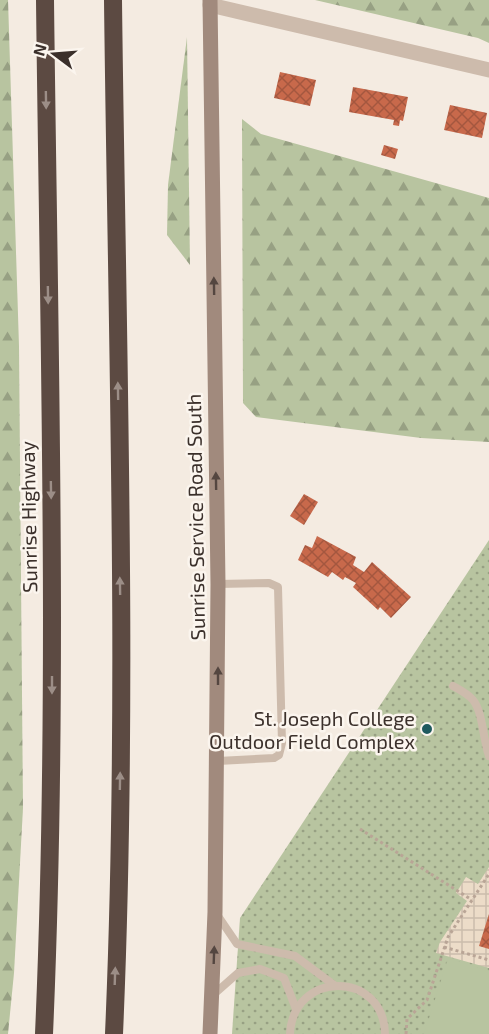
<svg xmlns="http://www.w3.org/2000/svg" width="489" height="1034" viewBox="0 0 489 1034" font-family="'Exo 2',sans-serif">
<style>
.green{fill:url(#green-dots)}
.forest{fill:url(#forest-firs)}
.pitch{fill:#b8c4a0}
.plaza{fill:url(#plaza-grid)}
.building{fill:url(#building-cross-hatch)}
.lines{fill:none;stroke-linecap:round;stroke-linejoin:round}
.path{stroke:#b9a596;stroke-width:3;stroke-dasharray:3 3;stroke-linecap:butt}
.lane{stroke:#cdbbac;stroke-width:8}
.street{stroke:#cdbbac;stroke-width:15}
.secondary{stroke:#a18a7d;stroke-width:15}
.highway{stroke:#5c4a42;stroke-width:18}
.oneway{fill:#9c8e87}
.oneway2{fill:#544640}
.poi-dot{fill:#1f5a5e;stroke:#fbf5ee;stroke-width:2}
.labels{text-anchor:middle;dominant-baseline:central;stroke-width:5;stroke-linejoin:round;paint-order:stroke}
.street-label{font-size:20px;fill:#3b302b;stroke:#fbf5ee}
.poi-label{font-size:20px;fill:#3b302b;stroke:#fbf5ee;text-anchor:end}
</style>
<defs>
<pattern id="green-dots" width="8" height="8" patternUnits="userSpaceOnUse" patternTransform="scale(1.5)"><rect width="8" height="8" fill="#b8c4a0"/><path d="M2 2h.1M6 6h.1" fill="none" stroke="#97a083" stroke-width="1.8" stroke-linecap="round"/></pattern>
<pattern id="forest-firs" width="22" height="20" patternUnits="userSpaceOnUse" patternTransform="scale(1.5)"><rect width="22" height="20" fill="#b8c4a0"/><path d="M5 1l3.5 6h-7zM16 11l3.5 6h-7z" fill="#97a083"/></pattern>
<pattern id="plaza-grid" width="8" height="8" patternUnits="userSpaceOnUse" patternTransform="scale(1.5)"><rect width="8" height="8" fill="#ecdcc8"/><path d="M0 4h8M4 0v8" fill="none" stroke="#cbbdac"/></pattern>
<pattern id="building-cross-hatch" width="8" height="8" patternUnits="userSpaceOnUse" patternTransform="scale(1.5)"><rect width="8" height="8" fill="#c8694b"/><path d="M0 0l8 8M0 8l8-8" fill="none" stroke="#a4573f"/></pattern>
</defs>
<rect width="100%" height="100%" fill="#f4ebe1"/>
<path class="green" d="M 489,540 L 489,1034 L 232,1034 L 240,918 Z"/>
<g class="forest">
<path d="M 0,0 L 8,0 L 19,346 L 23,808 L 14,973 L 8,1034 L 0,1034 Z"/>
<path d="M 315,0 L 489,0 L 489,43 L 478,38 Z"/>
<path d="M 187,37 L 190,265 L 167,235 L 168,185 Z"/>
<path d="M 242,119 L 261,134 L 489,198 L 489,442 L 421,438 L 256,417 L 243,403 Z"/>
</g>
<path class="pitch" d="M 448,958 L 489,971 L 489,1034 L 424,1034 Z"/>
<path class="plaza" d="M 489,867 L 489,968 L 436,953 L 440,942 L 467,901 L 456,893 L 458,890 L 466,877 L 478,884 Z"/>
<g class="building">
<path d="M 280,72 L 316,80 L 310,106 L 274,98 Z"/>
<path d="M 353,87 L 408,97 L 403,121 L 400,120 L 399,126 L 393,125 L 394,120 L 349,112 Z"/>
<path d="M 450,105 L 487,113 L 482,138 L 444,130 Z"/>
<path d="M 384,145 L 398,149 L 395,159 L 381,155 Z"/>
<path d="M 304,494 L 318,502 L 304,525 L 290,516 Z"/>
<path d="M 317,536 L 356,557 L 353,565 L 364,572 L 372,562 L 411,597 L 391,618 L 380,607 L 378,610 L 353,587 L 356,583 L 345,577 L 343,580 L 332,572 L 328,577 L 298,560 L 305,545 L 312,548 Z"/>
<path d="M 489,914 L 489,949 L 479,946 Z"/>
</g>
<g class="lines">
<g class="path">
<path d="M 360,829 L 472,900"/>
<path d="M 444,947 L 489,960"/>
<path d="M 406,1034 L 407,1019 L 427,1000 L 448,937 L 489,874"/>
</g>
<g class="lane">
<path d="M 453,686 C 460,690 468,694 473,700 C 483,712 483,740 489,756"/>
<path d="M 218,761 L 274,758 L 279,755 L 282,743 L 278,587 L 269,583 L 218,584"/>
<path d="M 218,916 L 237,944 L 295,956 L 334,985"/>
<path d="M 213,995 L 238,973 L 260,969 L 284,978 L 296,1009"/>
<path d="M 290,1034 C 293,970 384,970 385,1034"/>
</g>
<path class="street" d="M 210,5 L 489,70"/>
<path class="secondary" d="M 210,1034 L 215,912 L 218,584 L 210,0"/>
<g class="highway">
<path d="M 113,0 C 117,344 129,690 114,1034"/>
<path d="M 44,1034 C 59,690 49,345 45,0"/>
</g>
</g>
<defs><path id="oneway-solid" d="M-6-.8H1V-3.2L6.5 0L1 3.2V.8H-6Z" transform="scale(1.5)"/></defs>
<g class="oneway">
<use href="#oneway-solid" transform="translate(46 100) rotate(89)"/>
<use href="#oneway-solid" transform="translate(48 295) rotate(89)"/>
<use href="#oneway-solid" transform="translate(118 391) rotate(-91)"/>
<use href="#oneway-solid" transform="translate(51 490) rotate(89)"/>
<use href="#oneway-solid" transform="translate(120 586) rotate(-91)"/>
<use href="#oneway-solid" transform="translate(52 685) rotate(90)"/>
<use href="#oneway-solid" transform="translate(120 781) rotate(-89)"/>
<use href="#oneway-solid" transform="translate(115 976) rotate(-88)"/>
</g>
<g class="oneway2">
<use href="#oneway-solid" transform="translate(214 286) rotate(-91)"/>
<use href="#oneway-solid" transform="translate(216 481) rotate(-91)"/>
<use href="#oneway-solid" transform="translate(218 676) rotate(-90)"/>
<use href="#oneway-solid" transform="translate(214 955) rotate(-88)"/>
</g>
<circle class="poi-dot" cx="427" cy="729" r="6"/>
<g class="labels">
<g class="street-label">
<text transform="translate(28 517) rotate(-91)">Sunrise Highway</text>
<text transform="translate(195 517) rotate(-91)">Sunrise Service Road South</text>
</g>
<g class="poi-label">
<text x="415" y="718">St. Joseph College<tspan x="415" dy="23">Outdoor Field Complex</tspan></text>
</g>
</g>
<g transform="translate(54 54) rotate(286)" stroke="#fbf5ee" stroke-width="4.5" paint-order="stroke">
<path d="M0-4.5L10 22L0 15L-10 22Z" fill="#3b302b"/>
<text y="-9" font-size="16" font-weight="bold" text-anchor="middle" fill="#3b302b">N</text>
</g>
</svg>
